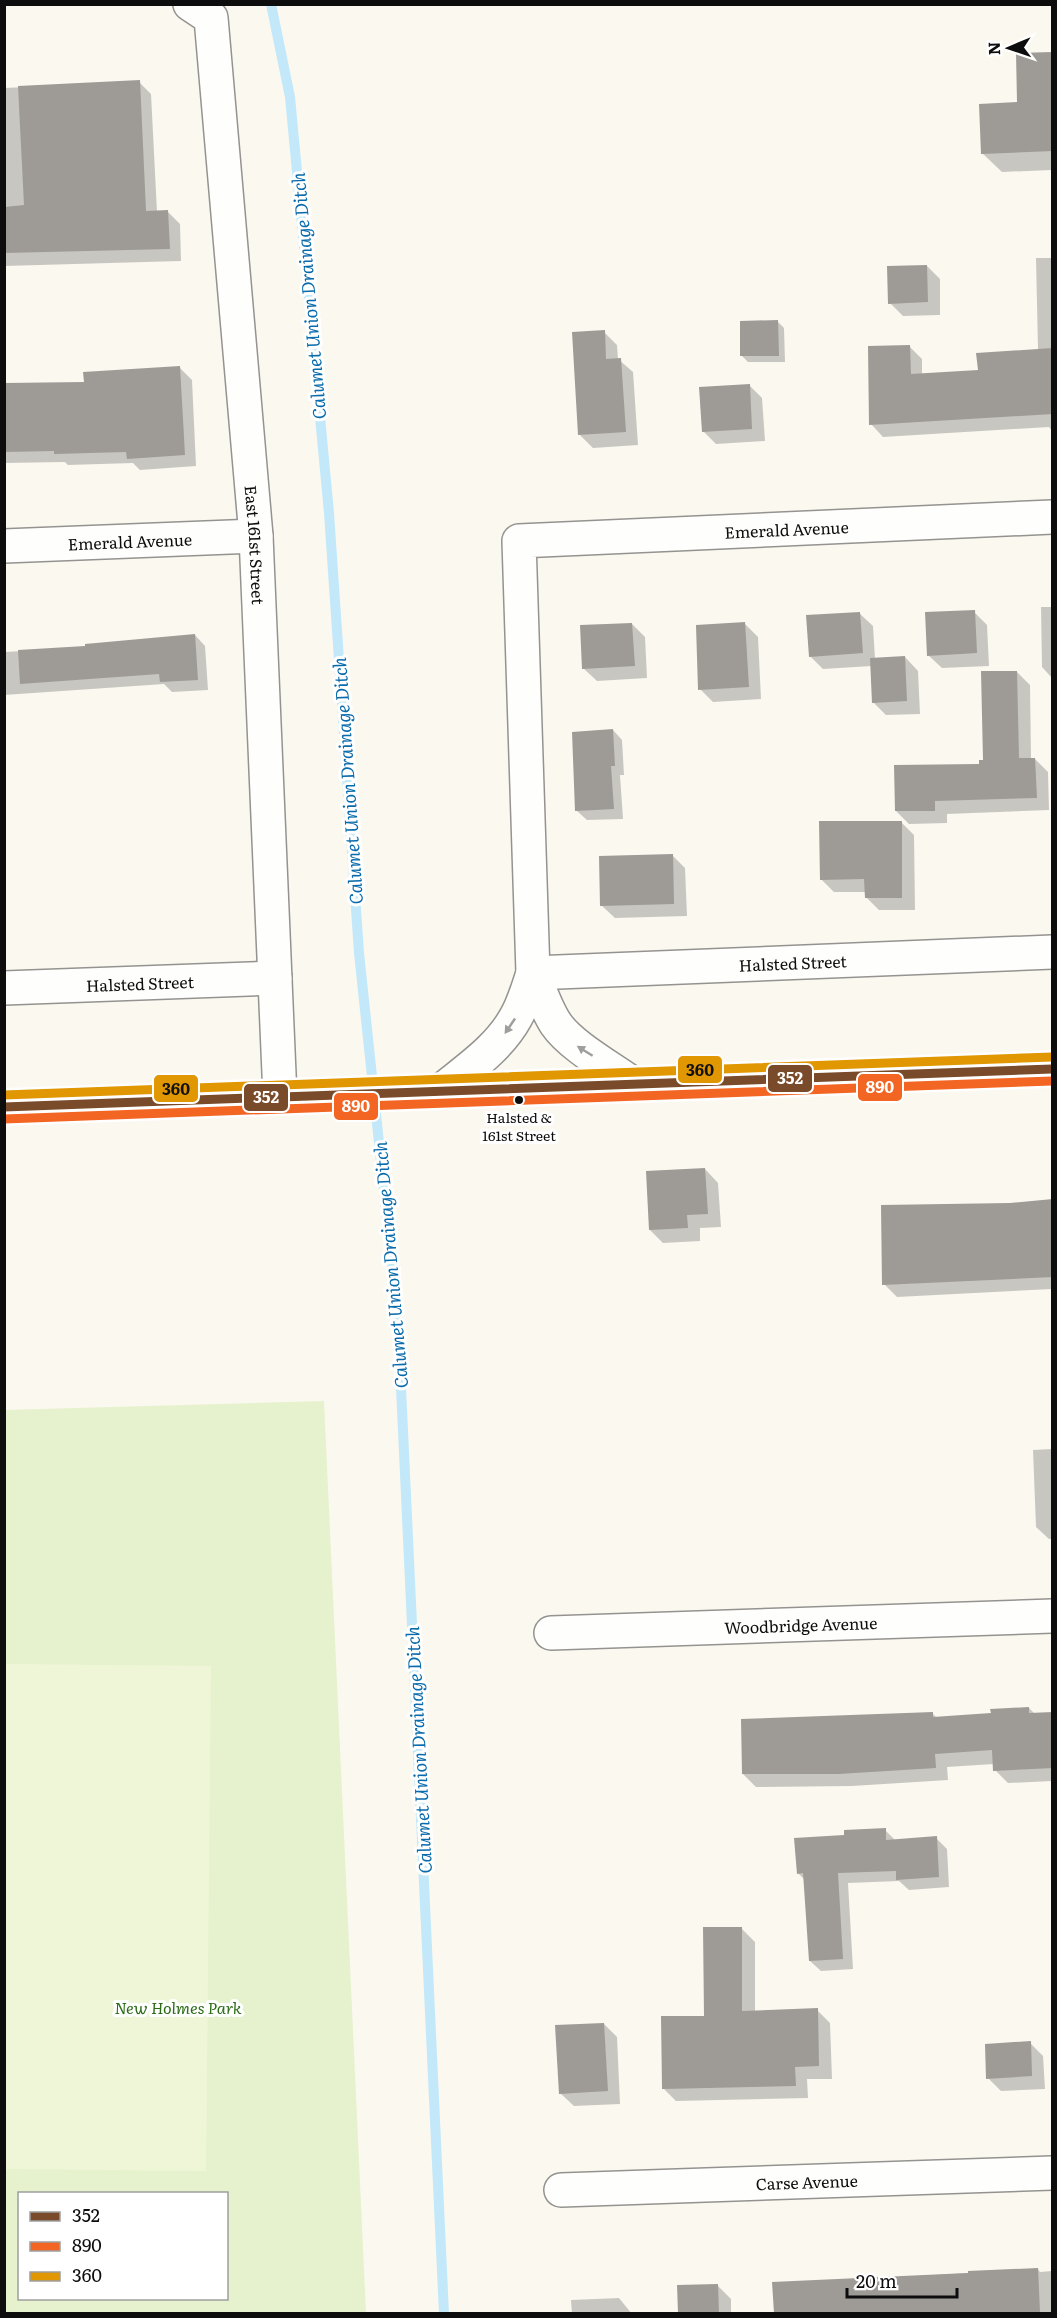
<svg xmlns="http://www.w3.org/2000/svg" width="1057" height="2318" viewBox="0 0 1057 2318" font-family="Literata,serif">
<style>
.green{fill:#e5f2cd;fill-rule:evenodd}
.pitch{fill:#eff6d8}
.shadow{fill:#0003}
.lines{fill:none;stroke-linecap:round;stroke-linejoin:round}
.stream{stroke:#c2e8f9;stroke-width:10}
.building{fill:#9e9a96}
.street-casing{stroke:#94938f;stroke-width:36}
.primary-casing{stroke:#81807c;stroke-width:36}
.street{stroke:#fefefd;stroke-width:33}
.primary{stroke:#ede7d7;stroke-width:33}
.bus-1-casing{stroke:#fff;stroke-width:14}
.bus-2-casing{stroke:#fff;stroke-width:14}
.bus-3-casing{stroke:#fff;stroke-width:14}
.bus-1{stroke:#7a4b2a;stroke-width:9}
.bus-2{stroke:#f26522;stroke-width:9}
.bus-3{stroke:#e09701;stroke-width:9}
.oneway{fill:#9e9e9d}
.bus-dot{fill:#0d0d0d;stroke:#fff;stroke-width:2}
.labels{text-anchor:middle;dominant-baseline:central;stroke-width:6;stroke-linejoin:round;paint-order:stroke}
.bus-label{font-size:14px;fill:#0d0d0d;stroke:#fff}
.street-label{font-size:16px;fill:#0d0d0d;stroke:#fff}
.park-label{font-size:16px;font-style:italic;fill:#2b6b16;stroke:#fff}
.water-label{font-size:18px;font-style:italic;fill:#096bab;stroke:#fff}
.line-badge{stroke:#fff;stroke-width:2}
.badge-label{font-size:16px;text-anchor:middle;font-weight:bold;fill:#fff}
.pale-badge-label{font-size:16px;text-anchor:middle;font-weight:bold;fill:#111}
</style>
<rect width="100%" height="100%" fill="#fbf8f0"/>
<path class="green" d="M 324,1401 L 366,2313 L 5,2313 L 4,1410 ZM 20,2194 L 226,2194 L 226,2298 L 20,2298 Z"/>
<path class="pitch" d="M 5,1664 L 211,1666 L 206,2171 L 5,2169 Z"/>
<g class="shadow">
<path d="M 1052,53 L 1052,170 L 1002,172 L 982,153 Z"/>
<path d="M 139,82 L 151,94 L 157,212 L 167,211 L 180,224 L 181,261 L 4,266 L 4,88 Z"/>
<path d="M 1036,258 L 1052,258 L 1052,431 L 1049,427 L 883,437 L 871,424 L 909,346 L 922,359 L 922,374 L 979,372 L 1038,350 Z"/>
<path d="M 927,266 L 940,279 L 940,315 L 903,316 L 890,303 Z"/>
<path d="M 778,322 L 784,328 L 785,362 L 748,362 L 742,356 Z"/>
<path d="M 604,332 L 617,345 L 618,359 L 633,372 L 638,445 L 593,448 L 580,435 Z"/>
<path d="M 180,368 L 192,380 L 196,466 L 140,470 L 133,463 L 68,465 L 65,462 L 4,463 L 4,385 L 85,383 Z"/>
<path d="M 749,385 L 762,398 L 765,441 L 716,444 L 703,431 Z"/>
<path d="M 1041,607 L 1052,607 L 1052,678 L 1042,667 Z"/>
<path d="M 974,612 L 987,625 L 989,666 L 942,668 L 928,655 Z"/>
<path d="M 859,613 L 873,626 L 875,659 L 905,657 L 918,671 L 920,714 L 886,715 L 873,702 L 872,666 L 823,669 L 810,656 Z"/>
<path d="M 632,624 L 645,637 L 647,678 L 597,681 L 583,668 Z"/>
<path d="M 745,624 L 758,637 L 761,699 L 713,702 L 700,689 Z"/>
<path d="M 195,635 L 205,646 L 208,690 L 172,692 L 164,684 L 4,695 L 4,652 L 86,648 Z"/>
<path d="M 1017,672 L 1030,685 L 1031,759 L 1035,759 L 1048,772 L 1049,810 L 947,814 L 947,823 L 909,824 L 896,811 L 980,765 L 984,761 Z"/>
<path d="M 613,730 L 622,740 L 624,775 L 620,775 L 623,819 L 587,820 L 577,811 Z"/>
<path d="M 901,822 L 914,835 L 915,910 L 879,910 L 866,897 L 866,892 L 834,892 L 821,879 Z"/>
<path d="M 672,855 L 685,868 L 687,916 L 615,918 L 601,905 Z"/>
<path d="M 705,1169 L 718,1183 L 721,1227 L 700,1228 L 700,1241 L 663,1243 L 650,1230 Z"/>
<path d="M 1052,1201 L 1052,1289 L 897,1297 L 884,1284 L 1010,1204 Z"/>
<path d="M 1052,1449 L 1052,1539 L 1049,1539 L 1036,1527 L 1033,1450 Z"/>
<path d="M 1029,1708 L 1035,1714 L 1052,1713 L 1052,1781 L 1008,1783 L 995,1770 L 994,1764 L 947,1767 L 948,1780 L 852,1786 L 756,1787 L 743,1774 L 932,1713 L 937,1718 L 992,1715 Z"/>
<path d="M 885,1830 L 896,1841 L 936,1838 L 947,1849 L 949,1887 L 909,1890 L 899,1881 L 848,1883 L 853,1969 L 821,1971 L 810,1961 L 805,1880 L 798,1873 L 846,1837 Z"/>
<path d="M 742,1929 L 755,1942 L 755,2012 L 817,2010 L 830,2023 L 832,2079 L 807,2079 L 808,2098 L 676,2101 L 663,2088 L 705,2017 Z"/>
<path d="M 604,2024 L 617,2037 L 620,2104 L 574,2106 L 560,2093 Z"/>
<path d="M 1030,2043 L 1043,2056 L 1045,2089 L 1001,2091 L 988,2078 Z"/>
<path d="M 1038,2269 L 1040,2272 L 1052,2271 L 1052,2314 L 776,2314 L 774,2284 Z"/>
<path d="M 718,2286 L 731,2299 L 731,2314 L 679,2314 L 679,2287 Z"/>
<path d="M 619,2298 L 632,2314 L 572,2314 L 571,2300 Z"/>
</g>
<g class="lines">
<path class="stream" d="M 271,4 L 290,97 L 329,513 L 359,953 L 398,1323 L 444,2314"/>
</g>
<g class="building">
<path d="M 1053,52 L 1053,151 L 981,154 L 979,104 L 1017,102 L 1016,53 Z"/>
<path d="M 140,80 L 146,211 L 168,210 L 170,249 L 4,253 L 4,207 L 24,205 L 18,86 Z"/>
<path d="M 927,265 L 928,302 L 888,304 L 887,266 Z"/>
<path d="M 778,320 L 779,356 L 740,356 L 740,321 Z"/>
<path d="M 605,330 L 606,359 L 621,358 L 626,432 L 578,435 L 572,332 Z"/>
<path d="M 910,345 L 911,374 L 978,370 L 976,353 L 1053,348 L 1053,414 L 869,425 L 868,346 Z"/>
<path d="M 180,366 L 185,455 L 127,459 L 126,452 L 54,454 L 54,451 L 4,452 L 4,383 L 84,382 L 83,372 Z"/>
<path d="M 750,384 L 752,429 L 702,432 L 699,387 Z"/>
<path d="M 975,610 L 977,653 L 927,656 L 925,612 Z"/>
<path d="M 860,612 L 863,653 L 809,657 L 806,615 Z"/>
<path d="M 745,622 L 749,687 L 698,690 L 696,625 Z"/>
<path d="M 632,623 L 635,666 L 582,669 L 580,625 Z"/>
<path d="M 195,634 L 198,680 L 160,682 L 159,674 L 20,684 L 18,650 L 85,646 L 85,644 Z"/>
<path d="M 905,656 L 907,701 L 872,703 L 870,658 Z"/>
<path d="M 981,671 L 1017,671 L 1019,758 L 1035,758 L 1037,798 L 935,801 L 935,811 L 895,811 L 894,765 L 979,764 L 979,760 L 983,760 Z"/>
<path d="M 613,729 L 615,766 L 611,766 L 614,809 L 575,811 L 572,732 Z"/>
<path d="M 819,821 L 902,821 L 902,898 L 865,898 L 864,879 L 820,880 Z"/>
<path d="M 673,854 L 674,904 L 600,906 L 599,856 Z"/>
<path d="M 705,1168 L 708,1214 L 687,1215 L 688,1228 L 649,1230 L 646,1171 Z"/>
<path d="M 1053,1199 L 1053,1277 L 882,1285 L 881,1205 L 1010,1203 Z"/>
<path d="M 1029,1707 L 1029,1713 L 1053,1712 L 1053,1768 L 993,1771 L 992,1750 L 935,1754 L 936,1768 L 838,1774 L 742,1774 L 741,1719 L 933,1712 L 933,1717 L 991,1713 L 990,1709 Z"/>
<path d="M 886,1828 L 886,1840 L 937,1836 L 939,1877 L 896,1880 L 896,1871 L 838,1873 L 843,1959 L 809,1961 L 803,1873 L 797,1874 L 794,1838 L 844,1835 L 844,1830 Z"/>
<path d="M 703,1927 L 742,1927 L 742,2011 L 818,2008 L 819,2066 L 795,2067 L 796,2086 L 662,2089 L 661,2016 L 704,2016 Z"/>
<path d="M 604,2023 L 608,2091 L 559,2094 L 555,2025 Z"/>
<path d="M 1031,2041 L 1032,2076 L 986,2079 L 985,2044 Z"/>
<path d="M 1038,2268 L 1040,2312 L 774,2313 L 772,2282 L 968,2273 L 968,2271 Z"/>
<path d="M 718,2284 L 719,2313 L 678,2313 L 677,2285 Z"/>
</g>
<g class="lines">
<defs>
<g id="street">
<path id="s1" d="M 190,4 L 211,18 L 256,536 L 280,1097"/>
<path id="s2" d="M 4,546 L 256,536"/>
<path id="s3" d="M 533,973 L 1052,952"/>
<path d="M 533,973 C 540,990 546,1009 556,1024 C 571,1046 611,1068 633,1084"/>
<path id="s4" d="M 4,988 L 275,978"/>
<path id="s5" d="M 442,1090 C 469,1068 499,1048 516,1017 C 524,1003 528,988 533,973 L 519,541 L 1052,517"/>
<path id="s6" d="M 551,1633 L 1052,1616"/>
<path id="s7" d="M 561,2190 L 1052,2173"/>
</g>
<path id="primary" d="M 4,1107 L 1052,1069"/>
</defs>
<use href="#street" class="street-casing"/>
<use href="#primary" class="primary-casing"/>
<use href="#street" class="street"/>
<use href="#primary" class="primary"/>
<defs>
<path id="bus-1" d="M 4,1107 L 1052,1069"/>
<path id="bus-2" d="M 4,1119 L 1052,1081"/>
<path id="bus-3" d="M 4,1095 L 1052,1057"/>
</defs>
<use href="#bus-1" class="bus-1-casing"/>
<use href="#bus-2" class="bus-2-casing"/>
<use href="#bus-3" class="bus-3-casing"/>
<use href="#bus-1" class="bus-1"/>
<use href="#bus-2" class="bus-2"/>
<use href="#bus-3" class="bus-3"/>
</g>
<defs><path id="oneway-solid" d="M-6-.8H1V-3.2L6.5 0L1 3.2V.8H-6Z" transform="scale(1.5)"/></defs>
<g class="oneway">
<use href="#oneway-solid" transform="translate(510 1026) rotate(124)"/>
<use href="#oneway-solid" transform="translate(585 1051) rotate(-148)"/>
</g>
<circle class="bus-dot" cx="519" cy="1100" r="5"/>
<g class="labels">
<g class="bus-label">
<text x="519" y="1117">Halsted &amp;<tspan x="519" dy="18">161st Street</tspan></text>
</g>
<g class="street-label">
<text stroke="none"><textPath href="#s5" startOffset="852">Emerald Avenue</textPath></text>
<text stroke="none"><textPath href="#s2" startOffset="126">Emerald Avenue</textPath></text>
<text stroke="none"><textPath href="#s1" startOffset="554">East 161st Street</textPath></text>
<text stroke="none"><textPath href="#s3" startOffset="260">Halsted Street</textPath></text>
<text stroke="none"><textPath href="#s4" startOffset="136">Halsted Street</textPath></text>
<text stroke="none"><textPath href="#s6" startOffset="250">Woodbridge Avenue</textPath></text>
<text stroke="none"><textPath href="#s7" startOffset="246">Carse Avenue</textPath></text>
</g>
<g class="park-label">
<text x="178" y="2007">New Holmes Park</text>
</g>
<g class="water-label">
<text transform="translate(308 296) rotate(-95)">Calumet Union Drainage Ditch</text>
<text transform="translate(347 781) rotate(-94)">Calumet Union Drainage Ditch</text>
<text transform="translate(390 1265) rotate(-95)">Calumet Union Drainage Ditch</text>
<text transform="translate(418 1750) rotate(-93)">Calumet Union Drainage Ditch</text>
</g>
</g>
<g class="line-badge">
<rect x="677" y="1055" width="46" height="29" rx="6" fill="#e09701"/>
<rect x="767" y="1064" width="46" height="29" rx="6" fill="#7a4b2a"/>
<rect x="857" y="1073" width="46" height="29" rx="6" fill="#f26522"/>
<rect x="153" y="1074" width="46" height="29" rx="6" fill="#e09701"/>
<rect x="243" y="1083" width="46" height="29" rx="6" fill="#7a4b2a"/>
<rect x="333" y="1092" width="46" height="29" rx="6" fill="#f26522"/>
</g>
<g class="badge-label">
<text x="790" y="1084">352</text>
<text x="880" y="1093">890</text>
<text x="266" y="1103">352</text>
<text x="356" y="1112">890</text>
</g>
<g class="pale-badge-label">
<text x="700" y="1076">360</text>
<text x="176" y="1095">360</text>
</g>
<rect width="1057" height="2318" fill="none" stroke="#0d0d0d" stroke-width="12"/>
<rect x="18" y="2192" width="210" height="108" fill="#ffffff" stroke="#9e9e9e" stroke-width="1.5"/>
<rect x="30" y="2212" width="30" height="9" fill="#7a4b2a" stroke="#9e9e9e" stroke-width="1.5"/>
<text x="72" y="2222" font-size="18" fill="#0d0d0d">352</text>
<rect x="30" y="2242" width="30" height="9" fill="#f26522" stroke="#9e9e9e" stroke-width="1.5"/>
<text x="72" y="2252" font-size="18" fill="#0d0d0d">890</text>
<rect x="30" y="2272" width="30" height="9" fill="#e09701" stroke="#9e9e9e" stroke-width="1.5"/>
<text x="72" y="2282" font-size="18" fill="#0d0d0d">360</text>
<g transform="translate(1009 48) rotate(268)" stroke="#ffffff" stroke-width="4.5" paint-order="stroke">
<path d="M0-4.5L10 22L0 15L-10 22Z" fill="#0d0d0d"/>
<text y="-9" font-size="16" font-weight="bold" text-anchor="middle" fill="#0d0d0d">N</text>
</g>
<path d="M847 2288v9h110v-9" fill="none" stroke="#0d0d0d" stroke-width="3"/>
<text x="856" y="2288" font-size="18" fill="#0d0d0d" stroke="#ffffff" stroke-width="4.5" paint-order="stroke">20 m</text>
</svg>
